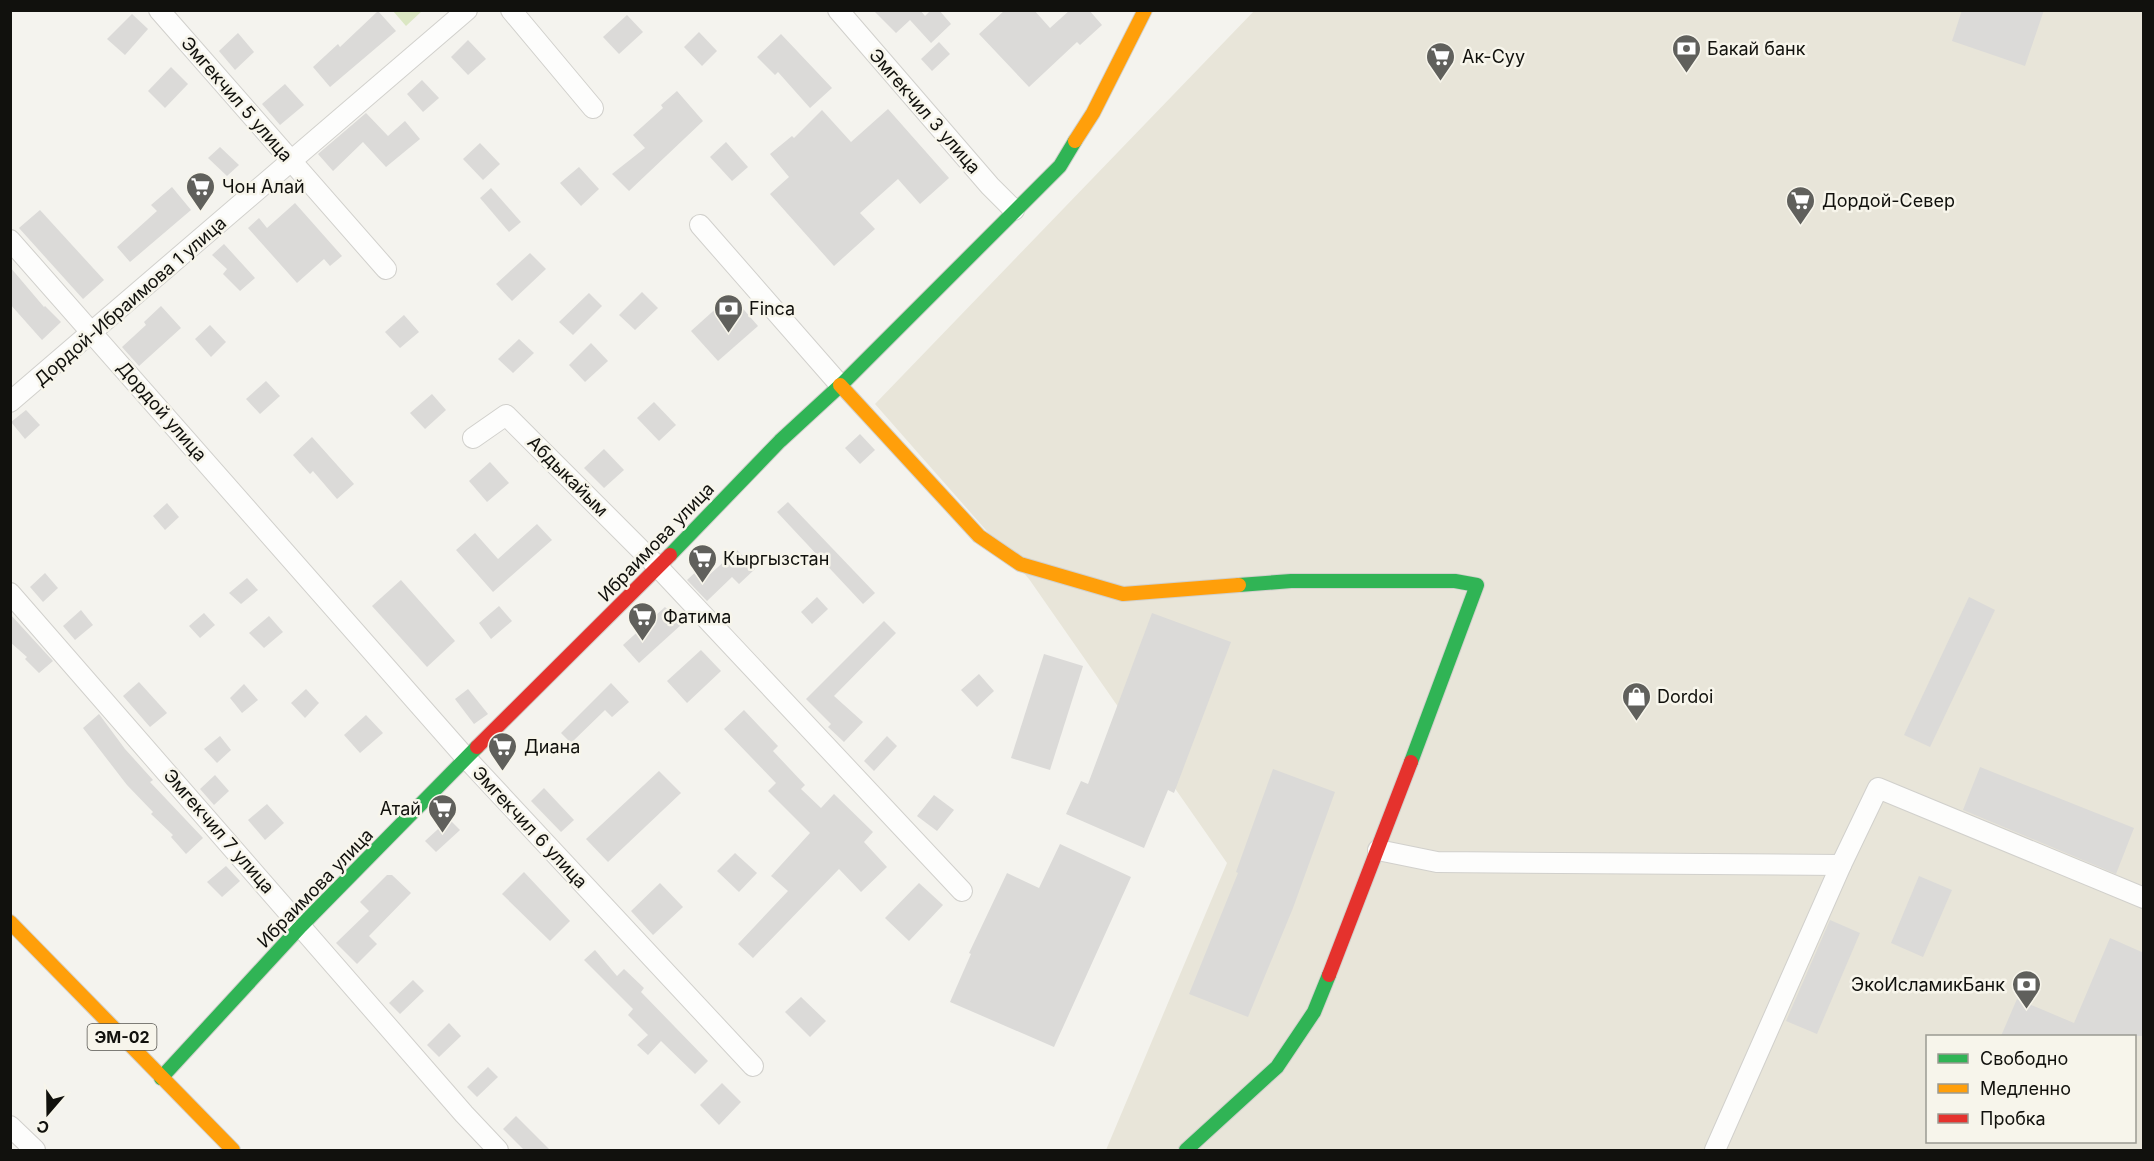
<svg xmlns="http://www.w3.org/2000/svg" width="2154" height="1161" viewBox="0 0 2154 1161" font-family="Inter,sans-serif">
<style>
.built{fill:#e8e5d9;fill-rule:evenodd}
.green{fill:#dbe7c3}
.building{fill:#dbdad8}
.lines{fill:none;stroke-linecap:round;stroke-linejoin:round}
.street-casing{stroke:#d1d0cc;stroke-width:22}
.fast-casing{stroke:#d1d0cc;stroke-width:16}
.slow-casing{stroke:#d1d0cc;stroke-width:16}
.jam-casing{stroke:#d1d0cc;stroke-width:16}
.street{stroke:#fdfdfc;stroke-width:20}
.fast{stroke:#30b455;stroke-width:14}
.slow{stroke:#ff9f0a;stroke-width:14}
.jam{stroke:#e5322d;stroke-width:14}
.labels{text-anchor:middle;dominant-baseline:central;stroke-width:5;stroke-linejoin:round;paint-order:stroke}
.shield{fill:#f7f5eb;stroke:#565550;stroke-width:1.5}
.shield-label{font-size:16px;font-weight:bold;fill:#11110d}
.poi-label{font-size:18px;fill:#11110d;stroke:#f7f5eb;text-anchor:start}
.street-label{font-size:18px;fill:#11110d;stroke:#f7f5eb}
</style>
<rect width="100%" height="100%" fill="#f4f3ee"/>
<path class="built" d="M 1254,11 L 2143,11 L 2143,1150 L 1106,1150 L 1227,863 L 1029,579 L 875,404 ZM 1928,1036 L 2134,1036 L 2134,1142 L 1928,1142 Z"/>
<path class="green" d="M 393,11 L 422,11 L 406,26 Z"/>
<g class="building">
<path d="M 873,10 L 920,10 L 925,16 L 931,10 L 939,10 L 951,24 L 931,43 L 910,20 L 896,33 Z"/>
<path d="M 1005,10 L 1034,10 L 1050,28 L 1070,10 L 1089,10 L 1102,25 L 1080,45 L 1077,42 L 1029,87 L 979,34 Z"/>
<path d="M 1962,10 L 2044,10 L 2025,66 L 1952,41 Z"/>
<path d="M 378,11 L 396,31 L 330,87 L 313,67 L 338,44 L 340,47 Z"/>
<path d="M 132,14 L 148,29 L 125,55 L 107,39 Z"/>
<path d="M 627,15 L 643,32 L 619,54 L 603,37 Z"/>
<path d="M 699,32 L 717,51 L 702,66 L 684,47 Z"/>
<path d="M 238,33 L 254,52 L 235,70 L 219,51 Z"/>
<path d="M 781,34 L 832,88 L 810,108 L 778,72 L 775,75 L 757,57 Z"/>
<path d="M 468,40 L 486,59 L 468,75 L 451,57 Z"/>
<path d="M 939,42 L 950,54 L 932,71 L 921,59 Z"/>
<path d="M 171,67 L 188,84 L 165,108 L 148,91 Z"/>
<path d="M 422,80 L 439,98 L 423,112 L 407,94 Z"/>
<path d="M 285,84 L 304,105 L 280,125 L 262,104 Z"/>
<path d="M 677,91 L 703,121 L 629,191 L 612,174 L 645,148 L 633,135 L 663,108 L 661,105 Z"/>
<path d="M 888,109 L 949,178 L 920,204 L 898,179 L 860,213 L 875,229 L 834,266 L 770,194 L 789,177 L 770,154 L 792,136 L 794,138 L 822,110 L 851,142 Z"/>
<path d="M 366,113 L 388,136 L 405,121 L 420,139 L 386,167 L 363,142 L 333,171 L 318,154 Z"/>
<path d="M 726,142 L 748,167 L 732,181 L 710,157 Z"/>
<path d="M 480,143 L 500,164 L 483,180 L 463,159 Z"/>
<path d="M 220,147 L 239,165 L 227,176 L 208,158 Z"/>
<path d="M 579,167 L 599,189 L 581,206 L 560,183 Z"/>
<path d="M 172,187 L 191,210 L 130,262 L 117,247 L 157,211 L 151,205 Z"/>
<path d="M 491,188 L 521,222 L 509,232 L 480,198 Z"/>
<path d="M 295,203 L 342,256 L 330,266 L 324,259 L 297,283 L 248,228 L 259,218 L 267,228 Z"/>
<path d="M 40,210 L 104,280 L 83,299 L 19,228 Z"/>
<path d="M 224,244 L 255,278 L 240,291 L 223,274 L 227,269 L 212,255 Z"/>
<path d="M 530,253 L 546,269 L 512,301 L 496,284 Z"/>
<path d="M 10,267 L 44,307 L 45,306 L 61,322 L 42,340 L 10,304 Z"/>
<path d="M 642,292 L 658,308 L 635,330 L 619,315 Z"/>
<path d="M 589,293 L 602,306 L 573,335 L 559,322 Z"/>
<path d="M 731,295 L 758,326 L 718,361 L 691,331 Z"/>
<path d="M 161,306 L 181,328 L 139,366 L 122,347 L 146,325 L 144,322 Z"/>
<path d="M 404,315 L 419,332 L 400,348 L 385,332 Z"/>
<path d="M 210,325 L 226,342 L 211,357 L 195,339 Z"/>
<path d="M 519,339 L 534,353 L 513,373 L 498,359 Z"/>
<path d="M 591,343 L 608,361 L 585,382 L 569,365 Z"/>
<path d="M 266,381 L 280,396 L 260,414 L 246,399 Z"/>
<path d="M 432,394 L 446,410 L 425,429 L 410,413 Z"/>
<path d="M 654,402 L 676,425 L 659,441 L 637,418 Z"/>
<path d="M 26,410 L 40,425 L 25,439 L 11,422 Z"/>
<path d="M 860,434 L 875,450 L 860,464 L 845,448 Z"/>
<path d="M 312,437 L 354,484 L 337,499 L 313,471 L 310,474 L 293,455 Z"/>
<path d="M 604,449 L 624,470 L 604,488 L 584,468 Z"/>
<path d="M 490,462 L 509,483 L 487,502 L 469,481 Z"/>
<path d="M 788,502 L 875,593 L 863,604 L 777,512 Z"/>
<path d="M 167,503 L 179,517 L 165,530 L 153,516 Z"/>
<path d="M 537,524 L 552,540 L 493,592 L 456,550 L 475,533 L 498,559 Z"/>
<path d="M 737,550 L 755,569 L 739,584 L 732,577 L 707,601 L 687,580 L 700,568 L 708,576 Z"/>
<path d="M 45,573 L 58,588 L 43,602 L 30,587 Z"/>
<path d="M 247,578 L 258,590 L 241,604 L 229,593 Z"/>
<path d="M 401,580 L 455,641 L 427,667 L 372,606 Z"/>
<path d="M 817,597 L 828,609 L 812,624 L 801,612 Z"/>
<path d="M 1969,597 L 1995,610 L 1930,747 L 1904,735 Z"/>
<path d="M 499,606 L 512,621 L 491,639 L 479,623 Z"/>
<path d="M 665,607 L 682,624 L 639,663 L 623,645 Z"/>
<path d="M 81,610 L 93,625 L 75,640 L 63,626 Z"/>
<path d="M 204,613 L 215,625 L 200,638 L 189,626 Z"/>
<path d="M 1152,613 L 1231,642 L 1174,793 L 1168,790 L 1144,848 L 1066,814 L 1081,781 L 1088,784 Z"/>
<path d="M 10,614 L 53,661 L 39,673 L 25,659 L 27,657 L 10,642 Z"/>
<path d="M 269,616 L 283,632 L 264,648 L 249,633 Z"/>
<path d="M 884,621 L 896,633 L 834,696 L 863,722 L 844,742 L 828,727 L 831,724 L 806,699 Z"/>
<path d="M 701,650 L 721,671 L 687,703 L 667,681 Z"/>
<path d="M 1044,654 L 1083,666 L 1050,770 L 1011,758 Z"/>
<path d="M 979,674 L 994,691 L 977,707 L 961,690 Z"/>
<path d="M 139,682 L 167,713 L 150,727 L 123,696 Z"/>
<path d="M 611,683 L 629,702 L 612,717 L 605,710 L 571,743 L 561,733 Z"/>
<path d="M 244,684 L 258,700 L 242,713 L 230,698 Z"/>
<path d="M 306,689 L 319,703 L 305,718 L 291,703 Z"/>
<path d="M 468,689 L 488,714 L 474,724 L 455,699 Z"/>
<path d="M 744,710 L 778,746 L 773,751 L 805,785 L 801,789 L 821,808 L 834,794 L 873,832 L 864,842 L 887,867 L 861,892 L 839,869 L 753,958 L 738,944 L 788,891 L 771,876 L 810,833 L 768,791 L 776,783 L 724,729 Z"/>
<path d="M 99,714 L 125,749 L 153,780 L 150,782 L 203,838 L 186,854 L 171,837 L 173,835 L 151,814 L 153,812 L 127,785 L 83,728 Z"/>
<path d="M 366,715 L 383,733 L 360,753 L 344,735 Z"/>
<path d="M 220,736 L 231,750 L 217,763 L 204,749 Z"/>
<path d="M 887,736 L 897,746 L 874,771 L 864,761 Z"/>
<path d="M 1980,767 L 2134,828 L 2116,874 L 1963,810 Z"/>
<path d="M 1273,769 L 1335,792 L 1293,908 L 1248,1017 L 1189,994 L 1238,873 L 1236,872 Z"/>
<path d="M 659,771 L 681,793 L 608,862 L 586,839 Z"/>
<path d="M 215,775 L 229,791 L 214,805 L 200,789 Z"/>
<path d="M 544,788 L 574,820 L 561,832 L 531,801 Z"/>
<path d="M 934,795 L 954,810 L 937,831 L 917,816 Z"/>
<path d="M 267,804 L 284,823 L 265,840 L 248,820 Z"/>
<path d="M 449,819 L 460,830 L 436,852 L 425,841 Z"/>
<path d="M 1060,844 L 1131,877 L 1054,1047 L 950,1002 L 971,954 L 969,953 L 1007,873 L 1039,888 Z"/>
<path d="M 735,853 L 757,873 L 739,892 L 717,871 Z"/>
<path d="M 226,866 L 240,881 L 222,897 L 207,882 Z"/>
<path d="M 524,872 L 570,921 L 550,941 L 502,894 Z"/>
<path d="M 387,875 L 392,875 L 411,893 L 369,936 L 377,944 L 357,964 L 336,943 L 369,911 L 360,902 Z"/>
<path d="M 1919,876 L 1952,890 L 1923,957 L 1891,943 Z"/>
<path d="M 660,883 L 683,907 L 653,935 L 631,911 Z"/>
<path d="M 919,883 L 943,905 L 909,941 L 885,918 Z"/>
<path d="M 1830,920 L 1860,933 L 1817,1034 L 1786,1021 Z"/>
<path d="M 2110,938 L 2144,953 L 2144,1036 L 2001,1036 L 2017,999 L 2074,1023 Z"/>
<path d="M 595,950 L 617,976 L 624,969 L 644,988 L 641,992 L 708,1061 L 695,1074 L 661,1041 L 648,1055 L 637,1045 L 648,1035 L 628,1015 L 633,1009 L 584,960 Z"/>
<path d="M 413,980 L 424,991 L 400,1014 L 389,1003 Z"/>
<path d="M 801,997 L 826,1021 L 810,1037 L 785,1012 Z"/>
<path d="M 449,1023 L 461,1036 L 439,1057 L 427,1045 Z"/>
<path d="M 488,1067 L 498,1077 L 477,1097 L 467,1087 Z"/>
<path d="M 722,1083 L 741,1102 L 719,1125 L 700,1105 Z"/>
<path d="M 516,1116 L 550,1150 L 524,1150 L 503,1129 Z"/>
</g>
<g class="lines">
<defs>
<g id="street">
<path d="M 159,10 L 386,269"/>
<path d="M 511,10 L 593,108"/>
<path d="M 838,10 L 990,186 L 1014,210"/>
<path d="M 700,225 L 840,385"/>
<path d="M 10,240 L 466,758 L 753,1066"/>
<path d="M 10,402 L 467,10"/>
<path d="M 473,438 L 506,415 L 658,567 L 962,891"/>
<path d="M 10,593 L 464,1114 L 498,1150"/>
<path d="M 1378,850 L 1437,862 L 1841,865 L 1878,788 L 2144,898"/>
<path d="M 10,1126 L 35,1150"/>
<path d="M 1715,1150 L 1841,865"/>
</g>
<g id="fast">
<path d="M 670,555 L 780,441 L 843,383 L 1060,166 L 1075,141"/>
<path d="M 1239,585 L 1291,581 L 1455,581 L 1477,585 L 1411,762"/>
<path d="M 161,1078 L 301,926 L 477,747"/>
<path d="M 1186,1150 L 1277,1067 L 1314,1012 L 1329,975"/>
</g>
<g id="slow">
<path d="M 1075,141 L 1093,113 L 1145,10"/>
<path d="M 840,385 L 979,536 L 1020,564 L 1123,594 L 1239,585"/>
<path d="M 10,922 L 233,1150"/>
</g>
<g id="jam">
<path d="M 477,747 L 670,555"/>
<path d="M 1329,975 L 1411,762"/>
</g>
</defs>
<use href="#street" class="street-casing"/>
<use href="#fast" class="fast-casing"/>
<use href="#slow" class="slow-casing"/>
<use href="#jam" class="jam-casing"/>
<use href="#street" class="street"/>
<use href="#fast" class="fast"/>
<use href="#slow" class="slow"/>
<use href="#jam" class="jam"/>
</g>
<defs>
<symbol id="bank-pin" viewBox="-11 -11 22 30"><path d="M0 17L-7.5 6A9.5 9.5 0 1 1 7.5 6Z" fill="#60605c" stroke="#f7f5eb"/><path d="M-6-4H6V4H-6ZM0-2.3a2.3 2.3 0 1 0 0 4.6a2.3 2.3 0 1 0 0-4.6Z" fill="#fff"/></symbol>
<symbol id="supermarket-pin" viewBox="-11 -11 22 30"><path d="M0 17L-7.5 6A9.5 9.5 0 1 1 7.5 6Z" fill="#60605c" stroke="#f7f5eb"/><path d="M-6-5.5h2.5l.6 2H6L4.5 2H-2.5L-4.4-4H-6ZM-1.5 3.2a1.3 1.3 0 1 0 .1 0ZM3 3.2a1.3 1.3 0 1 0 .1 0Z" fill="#fff"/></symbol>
<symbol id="shop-pin" viewBox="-11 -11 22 30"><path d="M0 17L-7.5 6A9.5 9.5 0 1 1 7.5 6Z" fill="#60605c" stroke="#f7f5eb"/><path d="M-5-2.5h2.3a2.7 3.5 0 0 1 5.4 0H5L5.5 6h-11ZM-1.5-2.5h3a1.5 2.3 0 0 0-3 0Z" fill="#fff"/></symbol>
</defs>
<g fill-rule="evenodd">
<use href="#bank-pin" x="1670" y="32" width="33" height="45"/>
<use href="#supermarket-pin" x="1424" y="40" width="33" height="45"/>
<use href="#supermarket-pin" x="184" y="170" width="33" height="45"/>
<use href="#supermarket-pin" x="1784" y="184" width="33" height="45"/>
<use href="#bank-pin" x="712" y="292" width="33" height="45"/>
<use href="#supermarket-pin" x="686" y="542" width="33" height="45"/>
<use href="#supermarket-pin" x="626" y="600" width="33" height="45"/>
<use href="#shop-pin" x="1620" y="680" width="33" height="45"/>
<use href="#supermarket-pin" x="486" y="730" width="33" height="45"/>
<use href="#supermarket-pin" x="426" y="792" width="33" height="45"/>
<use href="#bank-pin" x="2010" y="968" width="33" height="45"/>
</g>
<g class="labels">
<rect class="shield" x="87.5" y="1024" width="69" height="26" rx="4.5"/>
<g class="shield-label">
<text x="122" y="1037">ЭМ-02</text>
</g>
<g class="poi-label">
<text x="1707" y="48">Бакай банк</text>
<text x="1462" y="56">Ак-Суу</text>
<text x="222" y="186">Чон Алай</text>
<text x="1822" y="200">Дордой-Север</text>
<text x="749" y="308">Finca</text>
<text x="723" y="558">Кыргызстан</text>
<text x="663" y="616">Фатима</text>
<text x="1657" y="696">Dordoi</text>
<text x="524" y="746">Диана</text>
<text x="421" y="808" text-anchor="end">Атай</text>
<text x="2005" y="984" text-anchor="end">ЭкоИсламикБанк</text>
</g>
<g class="street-label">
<text transform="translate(237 99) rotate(49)">Эмгекчил 5 улица</text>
<text transform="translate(925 111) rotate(49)">Эмгекчил 3 улица</text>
<text transform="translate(130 301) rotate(-41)">Дордой-Ибраимова 1 улица</text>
<text transform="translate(162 411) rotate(49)">Дордой улица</text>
<text transform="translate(568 476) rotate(45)">Абдыкайым</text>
<text transform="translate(656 542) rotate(-46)">Ибраимова улица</text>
<text transform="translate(530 827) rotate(47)">Эмгекчил 6 улица</text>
<text transform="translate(219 831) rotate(49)">Эмгекчил 7 улица</text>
<text transform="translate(315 888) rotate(-46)">Ибраимова улица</text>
</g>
</g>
<rect width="2154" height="1161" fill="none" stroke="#11110d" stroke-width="24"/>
<rect x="1926" y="1035" width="210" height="108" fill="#f7f5eb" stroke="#9b9a92" stroke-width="1.5"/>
<rect x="1938" y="1054" width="30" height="9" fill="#30b455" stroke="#9b9a92" stroke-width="1.5"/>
<text x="1980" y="1065" font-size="18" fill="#11110d">Свободно</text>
<rect x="1938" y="1084" width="30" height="9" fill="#ff9f0a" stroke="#9b9a92" stroke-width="1.5"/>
<text x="1980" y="1095" font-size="18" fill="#11110d">Медленно</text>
<rect x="1938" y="1114" width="30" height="9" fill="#e5322d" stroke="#9b9a92" stroke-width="1.5"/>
<text x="1980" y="1125" font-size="18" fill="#11110d">Пробка</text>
<g transform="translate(48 1113) rotate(200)" stroke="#f7f5eb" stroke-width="4.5" paint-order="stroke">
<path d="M0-4.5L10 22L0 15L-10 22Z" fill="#11110d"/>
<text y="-9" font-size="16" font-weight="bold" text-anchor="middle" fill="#11110d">С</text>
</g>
</svg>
